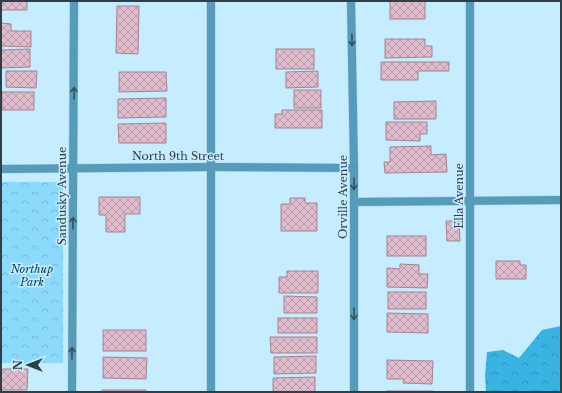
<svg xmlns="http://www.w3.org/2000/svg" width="562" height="393" viewBox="0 0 562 393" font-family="'Libre Baskerville',serif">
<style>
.forest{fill:url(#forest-crowns)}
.park{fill:url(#park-crowns)}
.building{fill:url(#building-cross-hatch);stroke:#a58291}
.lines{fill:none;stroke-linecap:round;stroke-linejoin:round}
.lane-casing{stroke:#a8cada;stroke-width:9}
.street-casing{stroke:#a8cada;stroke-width:9}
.lane{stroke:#569bb9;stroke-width:8}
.street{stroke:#569bb9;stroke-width:8}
.oneway{stroke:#38515e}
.labels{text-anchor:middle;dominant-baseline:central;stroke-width:3;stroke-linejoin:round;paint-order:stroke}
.street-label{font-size:11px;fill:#303f47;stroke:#c6edff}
.park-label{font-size:11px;font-style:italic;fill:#0c4053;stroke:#c6edff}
</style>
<defs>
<pattern id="forest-crowns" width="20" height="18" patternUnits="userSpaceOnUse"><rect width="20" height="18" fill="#39b3e2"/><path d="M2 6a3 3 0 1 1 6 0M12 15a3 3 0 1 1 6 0" fill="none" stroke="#3093b9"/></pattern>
<pattern id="park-crowns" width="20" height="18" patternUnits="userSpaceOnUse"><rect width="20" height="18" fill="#8bd9fb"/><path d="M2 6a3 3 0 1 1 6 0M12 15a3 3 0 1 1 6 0" fill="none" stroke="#78bbd8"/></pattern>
<pattern id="building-cross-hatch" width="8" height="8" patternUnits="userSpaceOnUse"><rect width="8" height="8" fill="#e1bccc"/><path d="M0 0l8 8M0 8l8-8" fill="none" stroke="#b79aa7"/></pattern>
</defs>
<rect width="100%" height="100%" fill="#c6edff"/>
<path class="forest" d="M 561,326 L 561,392 L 486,392 L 485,375 L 487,352 L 503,350 L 519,358 L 542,330 Z"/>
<path class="park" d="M 1,182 L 59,182 L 63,187 L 63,363 L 1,363 Z"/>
<g class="building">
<rect x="1" y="1" width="26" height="9"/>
<rect x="390" y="1" width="35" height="18"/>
<path d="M 117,6 L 139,6 L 138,54 L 116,53 Z"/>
<path d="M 1,23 L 11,24 L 11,31 L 31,31 L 31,47 L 1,46 Z"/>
<path d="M 385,39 L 425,39 L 425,46 L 432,46 L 432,57 L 385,58 Z"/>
<path d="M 30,49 L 30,67 L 1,68 L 1,50 Z"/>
<rect x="276" y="49" width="38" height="20"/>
<path d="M 381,62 L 449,62 L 449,71 L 418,71 L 418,80 L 381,80 Z"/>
<path d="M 6,71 L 37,71 L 36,88 L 6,87 Z"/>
<path d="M 318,71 L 318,87 L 286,88 L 286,72 Z"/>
<path d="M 119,72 L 166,72 L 167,91 L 119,92 Z"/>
<rect x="294" y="90" width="27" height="18"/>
<rect x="2" y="92" width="32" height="18"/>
<path d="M 166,98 L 166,117 L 118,118 L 118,99 Z"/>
<path d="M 436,101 L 436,119 L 394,119 L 394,102 Z"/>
<path d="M 282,110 L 322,110 L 322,128 L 275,128 L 275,114 L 282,114 Z"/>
<path d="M 386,122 L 427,122 L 427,134 L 420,134 L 420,141 L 386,140 Z"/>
<path d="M 166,123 L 166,143 L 119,143 L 118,124 Z"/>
<path d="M 431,146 L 431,155 L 446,154 L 447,172 L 385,173 L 384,162 L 390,162 L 390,147 Z"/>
<path d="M 99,197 L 140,197 L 140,214 L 125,214 L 125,232 L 106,232 L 106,215 L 99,215 Z"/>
<path d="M 290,198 L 305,198 L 305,203 L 317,203 L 317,231 L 281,231 L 281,204 L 290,204 Z"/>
<path d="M 446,221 L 459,221 L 460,241 L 447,241 Z"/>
<rect x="387" y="236" width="39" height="20"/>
<path d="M 496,261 L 520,261 L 520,265 L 526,265 L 526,279 L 496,279 Z"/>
<path d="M 400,264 L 419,265 L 419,274 L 428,274 L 427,288 L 387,287 L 387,268 L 400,269 Z"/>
<path d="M 287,271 L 318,271 L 318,293 L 279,293 L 279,277 L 287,277 Z"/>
<rect x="388" y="292" width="38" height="17"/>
<path d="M 284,296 L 317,297 L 317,313 L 284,313 Z"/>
<path d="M 387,313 L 428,314 L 428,333 L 387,332 Z"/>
<rect x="278" y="318" width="39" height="15"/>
<rect x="103" y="330" width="43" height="21"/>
<path d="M 270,337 L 317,337 L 317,353 L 271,353 Z"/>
<path d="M 316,356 L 316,373 L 274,374 L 274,357 Z"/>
<path d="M 103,357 L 147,358 L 146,379 L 103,378 Z"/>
<path d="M 387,360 L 433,361 L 432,384 L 403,383 L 404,379 L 387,379 Z"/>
<path d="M 1,369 L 28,369 L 27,390 L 1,390 Z"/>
<path d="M 315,377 L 315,392 L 273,392 L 273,378 Z"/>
<rect x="102" y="390" width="44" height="2"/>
<rect x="387" y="391" width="46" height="1"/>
</g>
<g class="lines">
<defs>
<path id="lane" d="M 211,1 L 211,392"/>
<g id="street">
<path d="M 351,1 L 354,168 L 354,392"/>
<path d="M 1,169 L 211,167 L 354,168"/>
<path d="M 354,202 L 561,200"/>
<path d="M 72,392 L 74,1"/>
<path d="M 470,392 L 470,1"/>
</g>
</defs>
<use href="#lane" class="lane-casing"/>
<use href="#street" class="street-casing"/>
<use href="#lane" class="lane"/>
<use href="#street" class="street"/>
</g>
<defs><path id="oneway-shaft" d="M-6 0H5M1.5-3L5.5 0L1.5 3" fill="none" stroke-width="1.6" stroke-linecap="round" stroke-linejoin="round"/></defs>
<g class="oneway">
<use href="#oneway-shaft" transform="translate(352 40) rotate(89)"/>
<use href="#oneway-shaft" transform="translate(74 93) rotate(-90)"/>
<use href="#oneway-shaft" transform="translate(354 184) rotate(91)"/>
<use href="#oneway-shaft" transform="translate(73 223) rotate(-90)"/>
<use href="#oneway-shaft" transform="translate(354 314) rotate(90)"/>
<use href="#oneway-shaft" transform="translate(72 353) rotate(-90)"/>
</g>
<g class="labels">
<g class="street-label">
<text x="178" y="156">North 9th Street</text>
<text transform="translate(62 196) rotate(-90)">Sandusky Avenue</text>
<text transform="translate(459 196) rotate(-90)">Ella Avenue</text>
<text transform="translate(343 197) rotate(-90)">Orville Avenue</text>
</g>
<g class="park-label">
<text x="32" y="269">Northup<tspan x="32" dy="13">Park</tspan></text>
</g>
</g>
<rect width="562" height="393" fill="none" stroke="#303f47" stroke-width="4"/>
<g transform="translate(28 365) rotate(270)" stroke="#c6edff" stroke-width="3" paint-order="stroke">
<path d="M0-3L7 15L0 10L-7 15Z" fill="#303f47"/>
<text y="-6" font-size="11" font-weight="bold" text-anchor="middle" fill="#303f47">N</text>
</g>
</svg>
